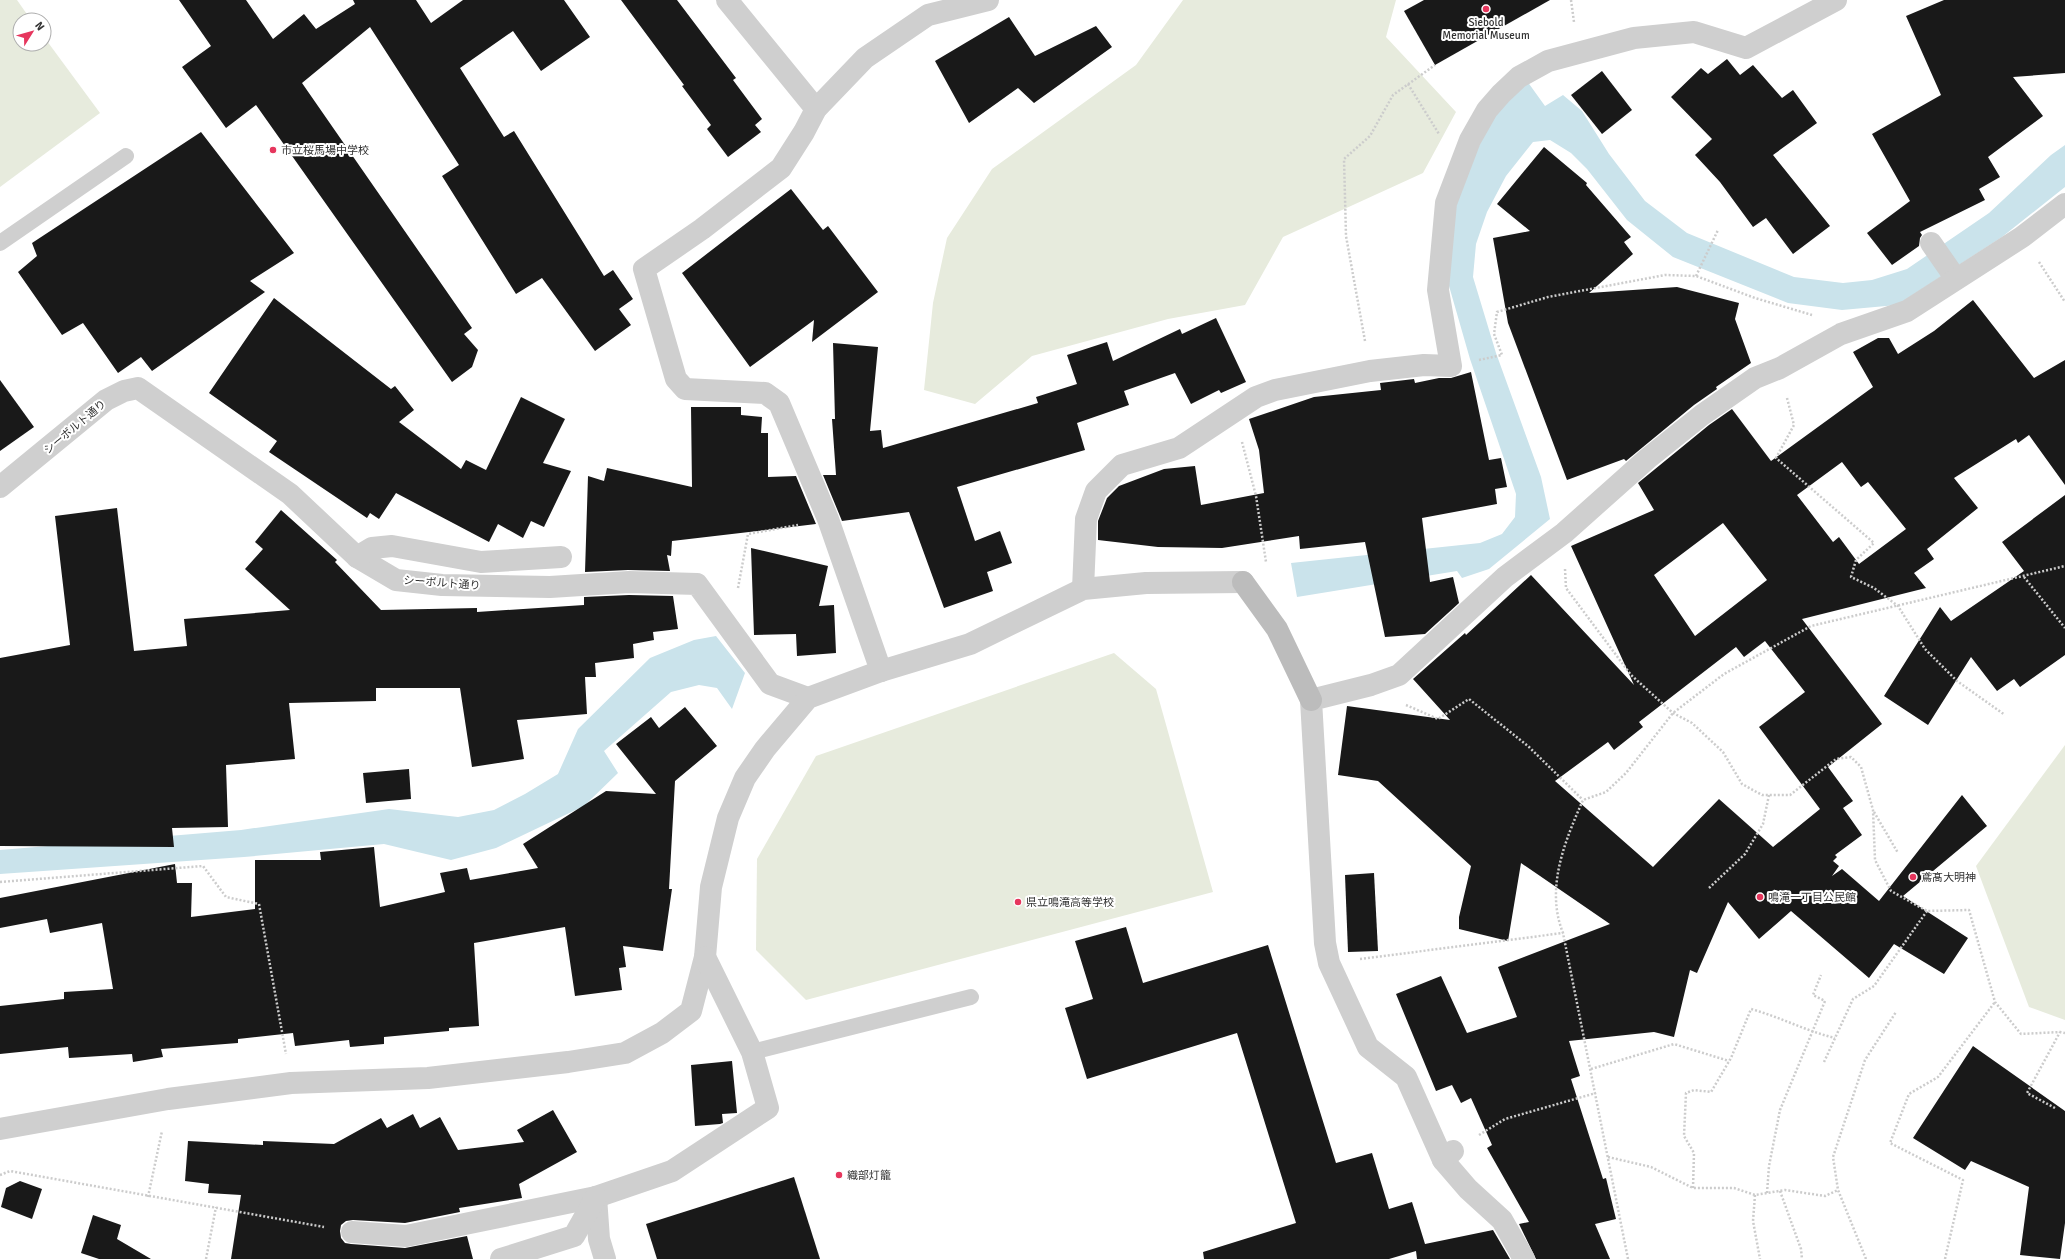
<svg xmlns="http://www.w3.org/2000/svg" width="2065" height="1259" viewBox="0 0 2065 1259" font-family="Signika,'Noto Sans JP',sans-serif">
<style>
.green{fill:#e7ebdd}
.water{fill:#cae3eb}
.building{fill:#191919;fill-rule:evenodd}
.lines{fill:none;stroke-linecap:round;stroke-linejoin:round}
.path{stroke:#ccc;stroke-width:2.5;stroke-dasharray:2 2;stroke-linecap:butt}
.lane{stroke:#cfcfcf;stroke-width:16}
.street{stroke:#cfcfcf;stroke-width:22}
.secondary{stroke:#bcbcbc;stroke-width:22}
.poi-dot{fill:#e6365d;stroke:#fff;stroke-width:1.5}
.labels{text-anchor:middle;dominant-baseline:central;stroke-width:4;stroke-linejoin:round;paint-order:stroke}
.poi-label{font-size:11px;fill:#323232;stroke:#fff;text-anchor:start}
.street-label{font-size:11px;fill:#323232;stroke:#fff}
</style>
<rect width="100%" height="100%" fill="#fff"/>
<g class="green">
<path d="M 0,0 L 17,0 L 31,20 L 20,20 L 20,44 L 44,44 L 44,37 L 100,113 L 0,187 Z"/>
<path d="M 1183,0 L 1396,0 L 1386,37 L 1456,112 L 1423,173 L 1283,237 L 1245,305 L 1168,319 L 1032,356 L 975,404 L 924,390 L 933,303 L 947,238 L 992,169 L 1136,65 Z"/>
<path d="M 1114,653 L 1156,689 L 1213,892 L 806,1000 L 756,950 L 757,859 L 816,756 Z"/>
<path d="M 2065,745 L 2065,1020 L 2029,1007 L 1976,866 Z"/>
</g>
<g class="water">
<path d="M 1527,81 L 1545,106 L 1563,95 L 1582,111 L 1609,154 L 1645,201 L 1687,233 L 1794,277 L 1843,283 L 1872,280 L 1907,269 L 1989,213 L 2051,155 L 2065,145 L 2065,187 L 2002,237 L 1897,305 L 1842,310 L 1788,303 L 1673,257 L 1627,220 L 1587,169 L 1571,153 L 1550,140 L 1533,142 L 1506,176 L 1487,212 L 1476,244 L 1473,277 L 1496,353 L 1541,477 L 1550,519 L 1489,569 L 1462,578 L 1457,571 L 1297,597 L 1291,563 L 1480,543 L 1502,534 L 1515,517 L 1516,494 L 1470,359 L 1445,272 L 1454,202 L 1474,156 L 1497,109 Z"/>
<path d="M 716,636 L 745,673 L 732,709 L 717,688 L 699,685 L 671,692 L 604,751 L 618,773 L 584,806 L 496,848 L 451,860 L 384,844 L 244,857 L 0,874 L 0,850 L 241,830 L 389,809 L 458,817 L 494,810 L 525,794 L 558,774 L 578,729 L 650,658 L 694,640 Z"/>
</g>
<g class="building">
<path d="M 179,0 L 246,0 L 273,39 L 304,14 L 316,29 L 355,4 L 353,0 L 416,0 L 431,23 L 463,0 L 564,0 L 590,37 L 541,71 L 513,31 L 460,68 L 504,137 L 514,131 L 604,276 L 613,270 L 633,299 L 619,309 L 631,325 L 595,351 L 542,278 L 516,294 L 442,176 L 459,165 L 370,27 L 302,83 L 472,328 L 464,334 L 478,350 L 472,367 L 452,382 L 256,105 L 226,128 L 182,67 L 211,46 Z"/>
<path d="M 621,0 L 677,0 L 736,78 L 733,80 L 762,119 L 755,125 L 761,132 L 728,157 L 707,129 L 711,125 L 682,86 L 684,85 Z"/>
<path d="M 1424,0 L 1550,0 L 1435,65 L 1404,11 Z"/>
<path d="M 1944,0 L 2065,0 L 2065,73 L 2013,77 L 2043,116 L 1988,157 L 2000,177 L 1979,189 L 1985,200 L 1920,232 L 1922,235 L 1920,238 L 1919,246 L 1892,265 L 1867,233 L 1910,201 L 1872,134 L 1941,95 L 1906,16 Z"/>
<path d="M 1009,17 L 1035,56 L 1096,26 L 1112,47 L 1034,103 L 1018,88 L 969,123 L 935,61 Z"/>
<path d="M 1727,59 L 1740,75 L 1753,65 L 1782,98 L 1793,90 L 1817,123 L 1773,155 L 1830,226 L 1793,254 L 1766,218 L 1753,227 L 1720,182 L 1695,155 L 1712,139 L 1671,97 L 1701,68 L 1708,74 Z"/>
<path d="M 1602,71 L 1632,110 L 1602,134 L 1571,95 Z"/>
<path d="M 201,132 L 294,253 L 250,281 L 265,292 L 152,371 L 141,357 L 118,373 L 83,323 L 62,335 L 18,272 L 37,256 L 32,243 Z"/>
<path d="M 1544,147 L 1587,183 L 1586,185 L 1631,237 L 1624,242 L 1633,254 L 1589,293 L 1677,287 L 1739,303 L 1735,319 L 1751,363 L 1716,387 L 1717,389 L 1694,405 L 1626,461 L 1624,459 L 1567,480 L 1508,323 L 1493,238 L 1530,231 L 1497,204 Z"/>
<path d="M 791,189 L 823,230 L 828,226 L 878,292 L 812,342 L 814,320 L 750,367 L 682,273 Z"/>
<path d="M 274,298 L 391,389 L 395,386 L 414,410 L 399,422 L 461,469 L 466,460 L 486,470 L 521,397 L 565,419 L 543,463 L 571,471 L 544,527 L 531,521 L 523,538 L 498,524 L 489,542 L 396,493 L 379,519 L 370,513 L 367,518 L 269,452 L 277,441 L 209,393 Z"/>
<path d="M 1973,300 L 2034,378 L 2065,360 L 2065,485 L 2029,435 L 2018,443 L 2016,439 L 1954,478 L 1978,508 L 1927,549 L 1934,559 L 1914,573 L 1926,588 L 1802,619 L 1882,724 L 1828,767 L 1853,801 L 1843,808 L 1862,835 L 1835,855 L 1837,857 L 1833,861 L 1839,866 L 1832,876 L 1842,869 L 1879,901 L 1962,795 L 1987,826 L 1903,896 L 1968,938 L 1944,974 L 1894,944 L 1869,978 L 1791,911 L 1759,939 L 1728,902 L 1697,973 L 1690,970 L 1674,1037 L 1654,1032 L 1569,1041 L 1580,1076 L 1571,1079 L 1603,1179 L 1606,1178 L 1616,1219 L 1595,1224 L 1610,1259 L 1536,1259 L 1519,1224 L 1529,1222 L 1487,1148 L 1492,1145 L 1471,1098 L 1461,1103 L 1452,1085 L 1436,1091 L 1396,994 L 1441,976 L 1467,1033 L 1517,1017 L 1498,967 L 1610,924 L 1521,863 L 1508,941 L 1459,929 L 1459,917 L 1471,866 L 1378,781 L 1338,775 L 1347,706 L 1450,720 L 1413,679 L 1465,633 L 1466,635 L 1531,575 L 1634,685 L 1571,546 L 1654,510 L 1638,483 L 1709,425 L 1732,409 L 1771,461 L 1873,387 L 1853,352 L 1878,338 L 1889,338 L 1898,354 L 1934,331 ZM 1842,462 L 1861,487 L 1868,482 L 1906,529 L 1859,564 L 1839,537 L 1833,542 L 1797,495 ZM 1723,523 L 1767,580 L 1695,636 L 1654,575 ZM 1765,641 L 1805,692 L 1759,727 L 1820,809 L 1773,847 L 1719,799 L 1653,867 L 1555,781 L 1608,742 L 1614,750 L 1643,727 L 1639,722 L 1736,647 L 1744,657 Z"/>
<path d="M 1216,318 L 1246,382 L 1221,393 L 1219,390 L 1191,404 L 1175,373 L 1124,391 L 1129,405 L 1077,423 L 1085,450 L 957,487 L 975,541 L 1000,531 L 1012,563 L 987,572 L 993,591 L 944,608 L 909,512 L 842,521 L 823,475 L 836,475 L 832,419 L 835,419 L 833,343 L 878,347 L 870,431 L 881,430 L 883,448 L 1038,403 L 1036,397 L 1077,384 L 1067,355 L 1107,342 L 1113,361 L 1180,329 L 1182,334 Z"/>
<path d="M 1471,372 L 1489,460 L 1501,458 L 1507,487 L 1495,489 L 1497,504 L 1422,518 L 1430,582 L 1453,577 L 1459,603 L 1425,634 L 1385,637 L 1365,542 L 1300,549 L 1299,536 L 1222,548 L 1158,547 L 1098,540 L 1098,521 L 1107,498 L 1119,486 L 1164,469 L 1195,466 L 1201,505 L 1264,493 L 1259,450 L 1249,419 L 1314,397 L 1381,390 L 1380,383 L 1414,379 L 1415,383 L 1439,378 L 1451,378 Z"/>
<path d="M 0,380 L 34,427 L 0,451 Z"/>
<path d="M 691,407 L 741,407 L 741,415 L 762,417 L 761,433 L 768,433 L 768,477 L 796,476 L 816,524 L 672,541 L 671,556 L 667,555 L 670,571 L 628,570 L 585,572 L 588,476 L 604,481 L 607,468 L 692,487 Z"/>
<path d="M 2065,495 L 2065,655 L 2020,687 L 2014,679 L 1997,691 L 1971,657 L 1928,725 L 1884,696 L 1940,607 L 1951,621 L 2024,571 L 2002,542 Z"/>
<path d="M 117,508 L 134,651 L 187,646 L 184,619 L 290,610 L 245,569 L 263,549 L 255,542 L 281,510 L 337,560 L 335,562 L 381,610 L 477,608 L 477,612 L 584,605 L 584,597 L 629,595 L 673,596 L 678,629 L 653,632 L 654,640 L 633,644 L 634,658 L 595,663 L 596,677 L 585,677 L 587,714 L 517,720 L 524,759 L 472,767 L 460,688 L 376,688 L 376,701 L 289,703 L 295,759 L 226,765 L 228,827 L 172,828 L 174,847 L 0,846 L 0,658 L 70,645 L 55,516 Z"/>
<path d="M 751,548 L 828,566 L 819,606 L 834,605 L 836,653 L 797,656 L 796,634 L 754,635 Z"/>
<path d="M 685,707 L 717,746 L 675,781 L 669,889 L 672,889 L 663,951 L 623,946 L 626,967 L 619,968 L 622,990 L 575,996 L 565,927 L 474,943 L 479,1026 L 449,1028 L 449,1031 L 384,1037 L 384,1044 L 350,1047 L 349,1040 L 295,1046 L 293,1033 L 238,1039 L 238,1043 L 161,1049 L 163,1057 L 133,1062 L 132,1054 L 69,1058 L 68,1047 L 0,1054 L 0,1006 L 64,999 L 64,992 L 113,989 L 102,923 L 50,933 L 47,919 L 0,928 L 0,898 L 175,864 L 177,883 L 192,883 L 191,917 L 255,909 L 255,860 L 321,860 L 320,852 L 374,847 L 380,907 L 445,892 L 440,873 L 467,868 L 470,880 L 538,868 L 523,844 L 606,791 L 656,794 L 616,744 L 651,717 L 659,728 Z"/>
<path d="M 409,769 L 411,799 L 366,803 L 363,773 Z"/>
<path d="M 1374,873 L 1378,951 L 1348,952 L 1345,875 Z"/>
<path d="M 1126,927 L 1143,983 L 1268,945 L 1336,1163 L 1372,1153 L 1389,1209 L 1412,1202 L 1425,1244 L 1493,1230 L 1510,1259 L 1417,1259 L 1416,1251 L 1389,1259 L 1204,1259 L 1203,1252 L 1296,1223 L 1237,1033 L 1087,1079 L 1065,1008 L 1093,999 L 1075,941 Z"/>
<path d="M 1973,1046 L 2065,1111 L 2065,1223 L 2060,1259 L 2020,1255 L 2029,1187 L 1971,1161 L 1965,1170 L 1913,1138 Z"/>
<path d="M 732,1061 L 737,1113 L 722,1114 L 723,1123 L 720,1124 L 695,1126 L 691,1065 Z"/>
<path d="M 553,1110 L 577,1152 L 519,1184 L 522,1198 L 459,1208 L 460,1212 L 405,1223 L 353,1220 L 346,1221 L 341,1225 L 340,1231 L 341,1238 L 345,1243 L 351,1244 L 405,1248 L 467,1236 L 473,1259 L 231,1259 L 241,1195 L 208,1193 L 209,1184 L 185,1181 L 188,1141 L 263,1145 L 263,1141 L 334,1144 L 381,1118 L 387,1128 L 413,1114 L 420,1128 L 440,1117 L 458,1150 L 524,1142 L 517,1130 Z"/>
<path d="M 794,1177 L 820,1259 L 657,1259 L 646,1224 Z"/>
<path d="M 20,1181 L 42,1189 L 32,1219 L 1,1207 L 6,1188 Z"/>
<path d="M 93,1215 L 121,1225 L 117,1239 L 151,1259 L 99,1259 L 81,1253 Z"/>
</g>
<g class="lines">
<g class="path">
<path d="M 1571,0 L 1574,22"/>
<path d="M 1408,84 L 1439,134"/>
<path d="M 2039,262 L 2065,302"/>
<path d="M 1696,276 L 1718,230"/>
<path d="M 1365,341 L 1346,236 L 1344,159 L 1370,136 L 1393,95 L 1435,65"/>
<path d="M 1479,360 L 1502,355 L 1494,334 L 1497,312 L 1548,297 L 1665,275 L 1696,276 L 1755,298 L 1812,315"/>
<path d="M 1787,398 L 1794,425 L 1776,458 L 1874,543 L 1856,560 L 1851,577 L 1874,588 L 1898,606 L 1925,649 L 1957,681 L 2005,715"/>
<path d="M 1242,442 L 1256,496 L 1266,562"/>
<path d="M 1565,569 L 1566,588 L 1631,675 L 1673,713 L 1692,723 L 1723,752 L 1742,784 L 1762,795 L 1790,795 L 1836,759 L 1851,757 L 1861,767 L 1873,810 L 1875,860 L 1891,891 L 1927,911 L 1969,910 L 1995,1002 L 2021,1034 L 2060,1032 L 2065,1033"/>
<path d="M 2024,577 L 2065,628"/>
<path d="M 738,588 L 748,534 L 798,525"/>
<path d="M 1406,705 L 1438,719 L 1469,699 L 1529,747 L 1583,800"/>
<path d="M 1874,812 L 1898,853"/>
<path d="M 0,882 L 203,866 L 226,897 L 259,904 L 286,1054"/>
<path d="M 1709,888 L 1745,854 L 1763,824 L 1769,795"/>
<path d="M 1360,959 L 1563,933"/>
<path d="M 1824,1062 L 1853,999 L 1874,986 L 1927,911"/>
<path d="M 1591,1069 L 1674,1044 L 1729,1061"/>
<path d="M 2055,1108 L 2027,1093 L 2060,1032"/>
<path d="M 1479,1135 L 1505,1119 L 1596,1093"/>
<path d="M 1608,1157 L 1651,1167 L 1693,1188 L 1734,1188 L 1755,1195 L 1785,1190 L 1825,1196 L 1838,1190"/>
<path d="M 0,1175 L 10,1171 L 324,1227"/>
<path d="M 1693,1188 L 1694,1153 L 1684,1136 L 1686,1093 L 1694,1090 L 1711,1092 L 1731,1058 L 1751,1009 C 1780,1017 1806,1031 1835,1038"/>
<path d="M 1780,1191 L 1801,1249 L 1802,1259"/>
<path d="M 1767,1193 L 1769,1166 L 1780,1110 L 1825,1001 L 1813,995 L 1821,975"/>
<path d="M 1755,1195 L 1753,1221 L 1760,1259"/>
<path d="M 148,1197 L 162,1131"/>
<path d="M 206,1259 L 216,1207"/>
<path d="M 1628,1259 L 1563,933 C 1545,888 1565,841 1583,800 L 1606,792 L 1626,773 L 1673,713 L 1724,674 L 1811,626 L 2065,566"/>
<path d="M 1866,1259 L 1838,1190 L 1833,1157 L 1865,1060 L 1896,1012"/>
<path d="M 1945,1259 L 1963,1180 L 1890,1143 L 1909,1094 L 1938,1077 L 1995,1002"/>
</g>
<g class="lane">
<path d="M 0,243 L 126,156"/>
<path d="M 752,1052 L 971,997"/>
</g>
<g class="street">
<path d="M 727,0 L 816,109"/>
<path d="M 1931,243 L 1956,279"/>
<path d="M 0,487 L 106,400 L 124,391 L 138,388 L 290,494 L 357,557 L 396,580 L 442,585 L 550,587 L 629,582 L 697,584 L 770,684 L 808,698"/>
<path d="M 357,557 L 372,548 L 392,546 L 481,562 L 561,557"/>
<path d="M 1083,589 L 1086,519 L 1096,491 L 1122,465 L 1179,448 L 1256,397 L 1275,390 L 1370,371 L 1424,365 L 1451,366 L 1438,290 L 1446,203 L 1470,140 L 1487,110 L 1501,94 L 1519,77 L 1548,61 L 1634,38 L 1694,32 L 1746,48 L 1836,0"/>
<path d="M 881,671 L 828,519 L 779,403 L 765,393 L 685,389 L 676,379 L 644,269 L 702,229 L 781,168 L 804,132 L 816,109 L 865,58 L 928,15 L 988,0"/>
<path d="M 0,1129 L 168,1099 L 291,1083 L 428,1078 L 568,1062 L 625,1053 L 662,1033 L 691,1011 L 705,957 L 711,887 L 728,818 L 745,778 L 765,749 L 808,698 L 881,671 L 970,644 L 1083,589 L 1146,583 L 1243,582"/>
<path d="M 1453,1151 L 1443,1160 L 1468,1189 L 1502,1220 L 1524,1259"/>
<path d="M 1443,1160 L 1406,1077 L 1368,1047 L 1329,963 L 1325,943 L 1311,700 L 1371,685 L 1399,675 L 1505,577 L 1564,533 L 1647,459 L 1702,415 L 1755,378 L 1780,368 L 1841,334 L 1907,311 L 2022,237 L 2065,204"/>
<path d="M 596,1197 L 599,1239 L 605,1259"/>
<path d="M 352,1232 L 406,1236 L 596,1197 L 672,1171 L 768,1108 L 752,1052 L 705,957"/>
<path d="M 501,1259 L 574,1236 L 596,1197"/>
</g>
<path class="secondary" d="M 1243,582 L 1277,629 L 1311,700"/>
</g>
<g class="poi-dot">
<circle cx="1486" cy="9" r="4"/>
<circle cx="273" cy="150" r="4"/>
<circle cx="1913" cy="877" r="4"/>
<circle cx="1760" cy="897" r="4"/>
<circle cx="1018" cy="902" r="4"/>
<circle cx="839" cy="1175" r="4"/>
</g>
<g class="labels">
<g class="poi-label">
<text x="1486" y="22" text-anchor="middle">Siebold<tspan x="1486" dy="13">Memorial Museum</tspan></text>
<text x="281" y="150">市立桜馬場中学校</text>
<text x="1921" y="877">鳶髙大明神</text>
<text x="1768" y="897">鳴滝一丁目公民館</text>
<text x="1026" y="902">県立鳴滝高等学校</text>
<text x="847" y="1175">織部灯籠</text>
</g>
<g class="street-label">
<text transform="translate(75 427) rotate(-40)">シーボルト通り</text>
<text transform="translate(442 583) rotate(4)">シーボルト通り</text>
</g>
</g>
<g transform="translate(32 32) rotate(53)"><circle r="19" fill="#ffffff" stroke="#adadad"/>
<path d="M0-3L7 15L0 10L-7 15Z" fill="#e6365d"/>
<text y="-6" font-size="11" font-weight="bold" text-anchor="middle" fill="#323232">N</text>
</g>
</svg>
